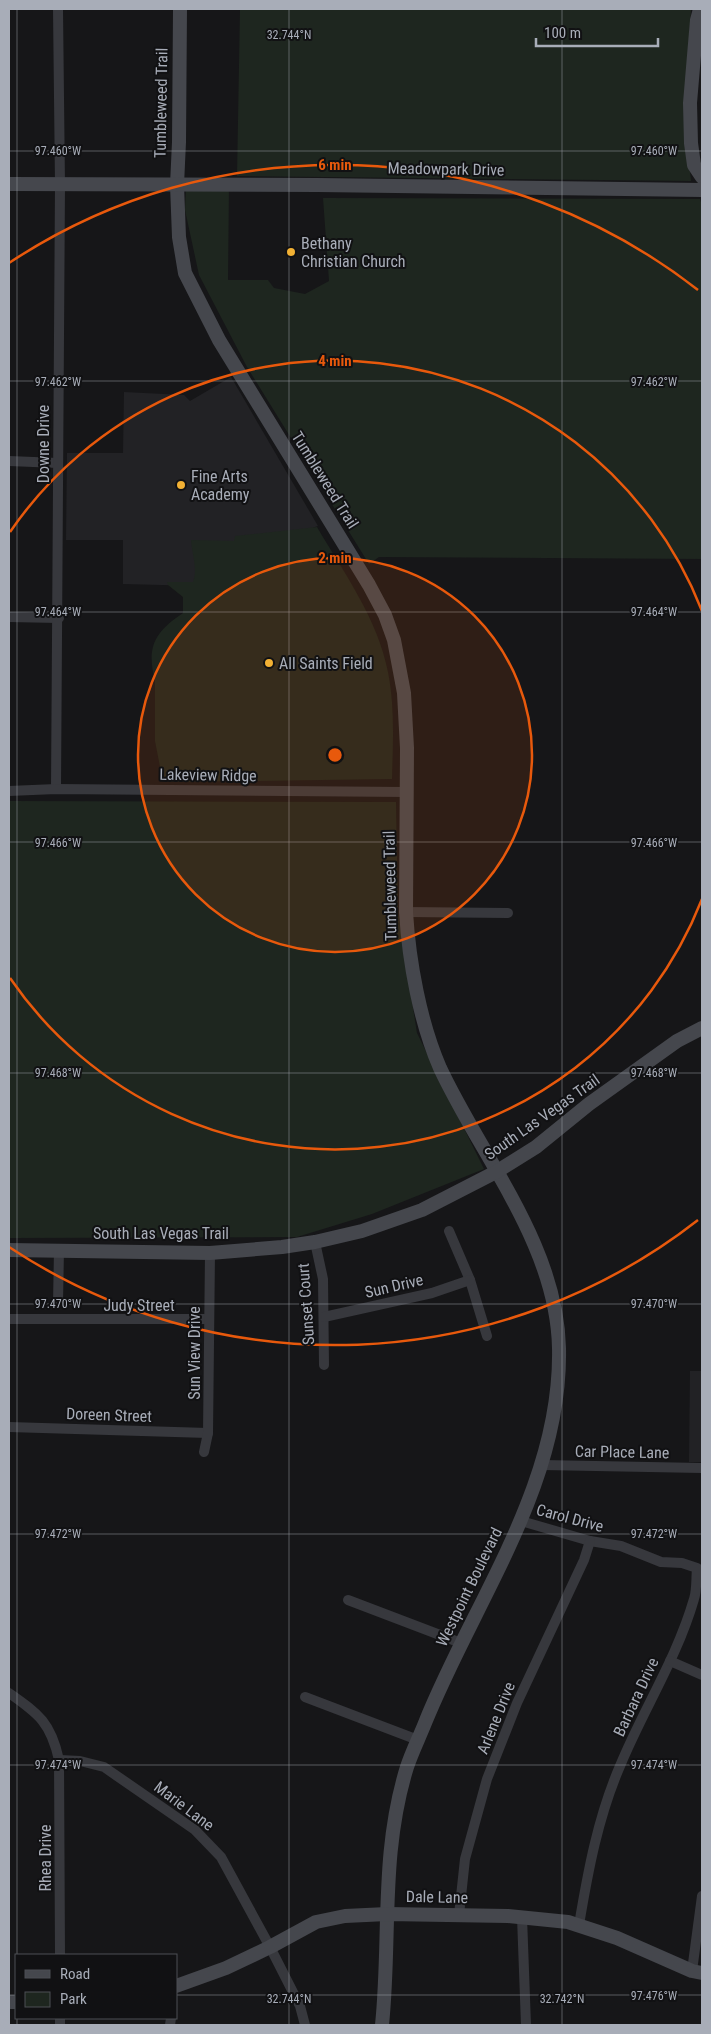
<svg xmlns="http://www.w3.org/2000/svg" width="711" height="2034" viewBox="0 0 711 2034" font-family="'Roboto Condensed',sans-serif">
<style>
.built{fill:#222225}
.green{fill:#1e261f}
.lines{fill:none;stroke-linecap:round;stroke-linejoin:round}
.street{stroke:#37383d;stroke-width:10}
.secondary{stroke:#45474d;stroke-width:14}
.ticks{fill:none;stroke:#a8adb8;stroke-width:1;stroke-opacity:0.45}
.ring{fill:none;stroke:#e8590c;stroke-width:2.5}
.poi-dot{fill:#f2b134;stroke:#111113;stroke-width:2}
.labels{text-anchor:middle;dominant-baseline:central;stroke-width:4;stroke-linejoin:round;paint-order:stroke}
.street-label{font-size:16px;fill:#a8adb8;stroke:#111113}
.poi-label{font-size:16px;fill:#a8adb8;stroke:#111113;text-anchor:start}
.ticks-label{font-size:12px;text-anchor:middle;fill:#a8adb8;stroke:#111113;stroke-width:4;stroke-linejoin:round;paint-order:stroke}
.centre{fill:#e8590c;stroke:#111113;stroke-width:2.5}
.ring-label{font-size:15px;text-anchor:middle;font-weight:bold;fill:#e8590c;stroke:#111113;stroke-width:4;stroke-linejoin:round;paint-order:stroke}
</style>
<rect width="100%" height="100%" fill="#161618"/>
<g class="built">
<path d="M 231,377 L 318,526 L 233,555 L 200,586 L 123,584 L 123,540 L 66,540 L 67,453 L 123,453 L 124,392 L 184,395 L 190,401 Z"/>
<path d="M 690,1371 L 702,1371 L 702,1462 L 689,1462 Z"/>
</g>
<g class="green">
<path d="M 240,9 L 691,9 L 684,114 L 691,181 L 237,176 Z"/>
<path d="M 229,185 L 228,280 L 268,280 L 274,288 L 305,294 L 329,281 L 323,198 L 700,199 L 702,205 L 702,559 L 379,557 L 369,564 L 247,367 L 199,275 L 185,210 L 186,187 Z"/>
<path d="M 317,527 C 344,573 378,619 388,672 C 395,707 393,744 392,779 L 172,782 L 166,780 L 161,772 L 155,741 L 155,681 C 146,646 155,632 183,613 L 183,597 L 168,585 L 167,582 L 193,582 C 198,569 192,554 191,540 L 234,541 L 235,536 Z"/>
<path d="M 9,801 L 396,802 L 398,913 L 417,1033 L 484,1169 L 372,1214 L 297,1237 L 9,1238 Z"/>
</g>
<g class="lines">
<g class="street">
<path d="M 9,461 L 58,463"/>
<path d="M 9,617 L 59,618"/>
<path d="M 56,789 L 60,185 L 58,9"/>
<path d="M 9,791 L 56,789 L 406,792"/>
<path d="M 406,912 L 508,913"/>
<path d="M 449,1231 L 470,1280 L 487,1336"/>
<path d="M 315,1242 L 323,1279 L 324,1365"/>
<path d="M 58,1303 L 59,1250"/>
<path d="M 324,1317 L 432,1293 L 470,1280"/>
<path d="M 9,1319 L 209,1319"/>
<path d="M 9,1427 L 208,1433"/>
<path d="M 204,1452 L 208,1433 L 210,1253"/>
<path d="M 542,1465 L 702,1468"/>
<path d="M 521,1521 L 590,1541 L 621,1546 L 661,1562 L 682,1563 L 697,1568 C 696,1578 697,1590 694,1599 C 677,1658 643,1710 620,1766 C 598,1817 588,1871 579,1925"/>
<path d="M 348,1600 L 461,1643"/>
<path d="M 670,1661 L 702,1675"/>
<path d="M 9,1693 C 39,1714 51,1723 59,1760 L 60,1955"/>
<path d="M 305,1697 L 418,1740"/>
<path d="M 59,1760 L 80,1761 L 104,1767 L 195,1830 L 221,1857 L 270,1947 L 300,2006 L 305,2025"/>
<path d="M 459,1915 L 465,1859 L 487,1779 L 517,1703 L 584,1560 L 590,1541"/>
<path d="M 522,1917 L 526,2025"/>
<path d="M 692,1971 L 702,1896"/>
<path d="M 60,2025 L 60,2018"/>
<path d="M 170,2025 L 171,2018"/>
</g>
<g class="secondary">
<path d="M 180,9 L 179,142 L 177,185 L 179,237 L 185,273 L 219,340 L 369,585 L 385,615 L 394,640 L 404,693 L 407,748 L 406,912 C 409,962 420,1022 440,1068 C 482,1158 557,1245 559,1348 C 562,1485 474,1601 425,1723 C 419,1738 412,1752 407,1767 C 380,1854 391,1937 382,2025"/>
<path d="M 700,9 L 697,20 L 690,103 L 691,143 L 694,165 L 702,177"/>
<path d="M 9,184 L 318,185 L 702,190"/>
<path d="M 9,1250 L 210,1253 L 282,1247 L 315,1242 L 362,1231 L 422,1210 L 496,1172 L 536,1147 L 589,1104 L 677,1041 L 702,1028"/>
<path d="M 176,1986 L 226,1968 L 270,1947 L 316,1922 L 345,1916 L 387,1914 L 508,1916 L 568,1922 L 617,1938 L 692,1971 L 702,1973"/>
<path d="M 9,2002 L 16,2002"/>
</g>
</g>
<path class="ticks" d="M 17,9 L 17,1955M 289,9 L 289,2025M 562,9 L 562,2025M 9,151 L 702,151M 9,381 L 702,381M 9,612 L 702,612M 9,842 L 702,842M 9,1073 L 702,1073M 9,1304 L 702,1304M 9,1534 L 702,1534M 9,1765 L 702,1765M 9,1995 L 16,1995M 176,1995 L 702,1995M 17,2018 L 17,2025"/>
<circle cx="335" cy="755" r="197" fill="#e8590c" fill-opacity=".12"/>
<g class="ring">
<circle cx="335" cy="755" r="197"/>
<path d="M702 899A394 394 0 0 1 10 978M10 532A394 394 0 0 1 702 611"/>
<path d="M698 1220A590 590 0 0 1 9 1247M9 263A590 590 0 0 1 698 290"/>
</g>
<g class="poi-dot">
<circle cx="291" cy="252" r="5"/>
<circle cx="181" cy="485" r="5"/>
<circle cx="269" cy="663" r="5"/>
</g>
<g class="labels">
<g class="street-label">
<text transform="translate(161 103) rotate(-89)">Tumbleweed Trail</text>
<text transform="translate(446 169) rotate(1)">Meadowpark Drive</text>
<text transform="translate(43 444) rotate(-90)">Downe Drive</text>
<text transform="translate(325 480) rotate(58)">Tumbleweed Trail</text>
<text transform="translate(208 775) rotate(1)">Lakeview Ridge</text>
<text transform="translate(390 886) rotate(-91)">Tumbleweed Trail</text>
<text transform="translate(542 1117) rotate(-35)">South Las Vegas Trail</text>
<text x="161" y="1233">South Las Vegas Trail</text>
<text transform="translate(394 1286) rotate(-13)">Sun Drive</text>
<text transform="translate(306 1304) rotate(-94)">Sunset Court</text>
<text x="139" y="1305">Judy Street</text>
<text transform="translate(194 1353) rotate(-90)">Sun View Drive</text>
<text transform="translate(109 1415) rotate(2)">Doreen Street</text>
<text transform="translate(622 1452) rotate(1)">Car Place Lane</text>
<text transform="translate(570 1518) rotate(15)">Carol Drive</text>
<text transform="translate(469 1587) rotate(-64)">Westpoint Boulevard</text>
<text transform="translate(636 1697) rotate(-65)">Barbara Drive</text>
<text transform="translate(496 1718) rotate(-68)">Arlene Drive</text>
<text transform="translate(184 1806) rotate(37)">Marie Lane</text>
<text transform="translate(45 1858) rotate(-90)">Rhea Drive</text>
<text transform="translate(437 1897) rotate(1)">Dale Lane</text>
</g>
<g class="poi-label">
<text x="301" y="243">Bethany<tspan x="301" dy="18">Christian Church</tspan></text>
<text x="191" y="476">Fine Arts<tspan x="191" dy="18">Academy</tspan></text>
<text x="279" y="663">All Saints Field</text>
</g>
</g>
<g class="ticks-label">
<text x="289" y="39">32.744°N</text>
<text x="654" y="155">97.460°W</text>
<text x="58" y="155">97.460°W</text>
<text x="654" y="386">97.462°W</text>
<text x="58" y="386">97.462°W</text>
<text x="654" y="616">97.464°W</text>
<text x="58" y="616">97.464°W</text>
<text x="654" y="847">97.466°W</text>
<text x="58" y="847">97.466°W</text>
<text x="654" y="1077">97.468°W</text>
<text x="58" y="1077">97.468°W</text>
<text x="58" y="1308">97.470°W</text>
<text x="654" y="1308">97.470°W</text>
<text x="654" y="1538">97.472°W</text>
<text x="58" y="1538">97.472°W</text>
<text x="58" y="1769">97.474°W</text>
<text x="654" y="1769">97.474°W</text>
<text x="654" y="2000">97.476°W</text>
<text x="289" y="2003">32.744°N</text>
<text x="562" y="2003">32.742°N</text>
</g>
<circle cx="335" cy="755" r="8" class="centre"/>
<g class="ring-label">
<text x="335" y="170">6 min</text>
<text x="335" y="366">4 min</text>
<text x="335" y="563">2 min</text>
</g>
<rect width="711" height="2034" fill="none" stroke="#a8adb8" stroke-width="20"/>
<rect x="15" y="1954" width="162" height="65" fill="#111113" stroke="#4d4f55"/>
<rect x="25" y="1970" width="25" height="8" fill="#45474d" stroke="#4d4f55"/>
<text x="60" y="1979" font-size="15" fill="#a8adb8">Road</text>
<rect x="25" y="1992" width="25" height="15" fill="#1e261f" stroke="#4d4f55"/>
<text x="60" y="2004" font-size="15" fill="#a8adb8">Park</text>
<path d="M536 38v8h122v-8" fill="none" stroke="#a8adb8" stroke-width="2.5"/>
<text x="544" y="38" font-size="15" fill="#a8adb8" stroke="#111113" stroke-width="4" paint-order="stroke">100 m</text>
</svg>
